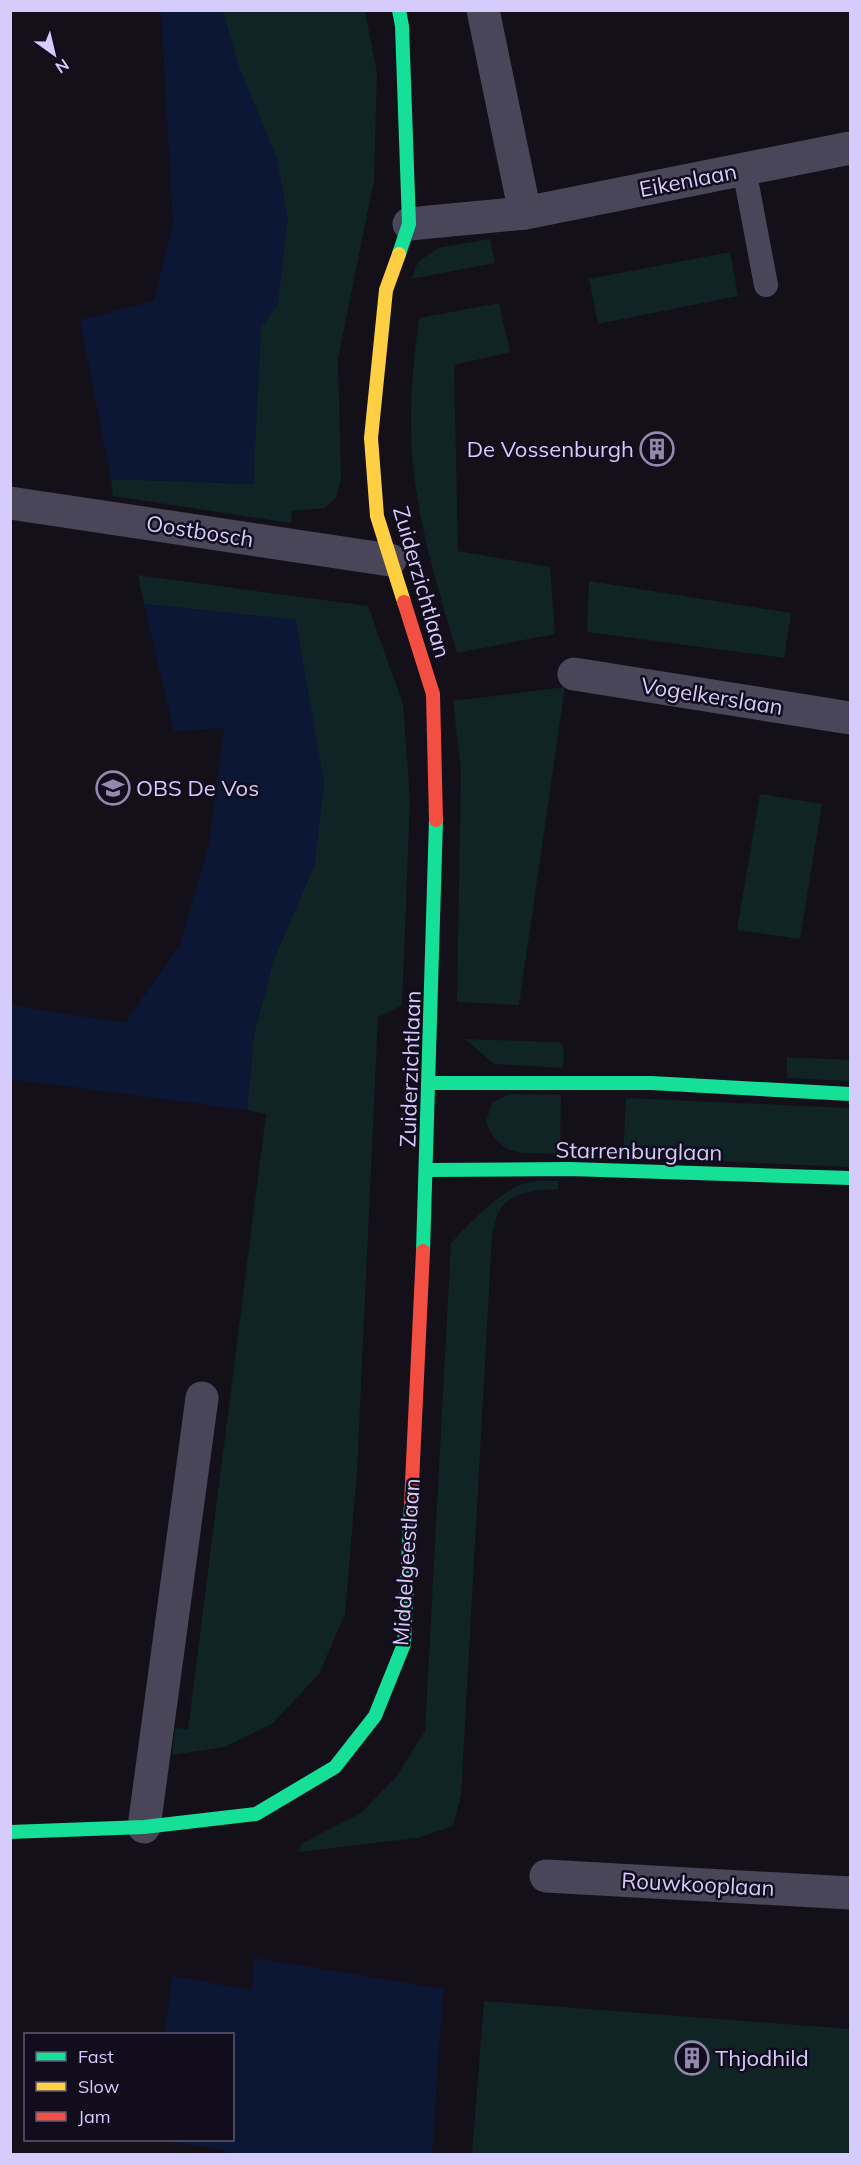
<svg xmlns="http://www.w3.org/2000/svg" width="861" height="2165" viewBox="0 0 861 2165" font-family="Mulish,sans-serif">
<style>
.green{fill:#102325}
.water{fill:#0c1735}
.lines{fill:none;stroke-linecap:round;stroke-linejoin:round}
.lane{stroke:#49465a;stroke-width:24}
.street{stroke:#49465a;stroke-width:33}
.fast{stroke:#16e098;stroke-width:14}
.slow{stroke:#ffcf43;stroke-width:14}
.jam{stroke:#f24e42;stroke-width:14}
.labels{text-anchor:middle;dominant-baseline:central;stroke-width:5;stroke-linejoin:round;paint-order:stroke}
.street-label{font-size:22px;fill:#d5cbfc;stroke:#110d1d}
.poi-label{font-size:22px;fill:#d5cbfc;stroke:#110d1d;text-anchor:start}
</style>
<rect width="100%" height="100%" fill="#13101a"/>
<g class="green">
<path d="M 223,11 L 365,11 L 377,73 L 374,180 L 338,359 L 341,480 L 336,497 L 325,508 L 292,511 L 291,523 L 113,496 L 111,479 L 253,484 L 261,327 L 278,303 L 236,59 Z"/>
<path d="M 490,239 L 495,263 L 411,279 L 418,262 L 438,248 Z"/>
<path d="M 730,252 L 738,296 L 598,324 L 589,279 Z"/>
<path d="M 499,303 L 510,352 L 454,365 L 458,551 L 550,567 L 555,634 L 457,653 C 440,595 421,535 414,474 C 408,422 412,370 419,318 Z"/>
<path d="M 138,575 L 368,606 L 403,704 L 410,800 L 402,1005 L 378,1017 L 357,1471 L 345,1614 L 319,1674 L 272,1724 L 225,1747 L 172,1755 L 175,1728 L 188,1729 L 266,1114 L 247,1110 L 254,1034 L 273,961 L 315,863 L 296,620 L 144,604 Z"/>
<path d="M 589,581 L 791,613 L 784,658 L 587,632 Z"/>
<path d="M 565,687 L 519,1005 L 457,1002 L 461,771 L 453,701 Z"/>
<path d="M 760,794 L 822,804 L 800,939 L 737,930 Z"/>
<path d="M 465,1039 L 559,1042 L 564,1048 L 563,1068 L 494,1064 Z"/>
<path d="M 787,1057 L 850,1060 L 850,1081 L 787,1078 Z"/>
<path d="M 509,1094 L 561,1095 L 560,1154 C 523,1152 502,1160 486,1122 L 492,1103 Z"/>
<path d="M 626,1098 L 850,1108 L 849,1167 L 623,1157 Z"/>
<path d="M 558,1181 L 558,1189 C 539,1190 513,1191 501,1208 C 496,1215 494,1228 492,1236 L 461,1796 L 453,1826 L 417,1838 L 299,1852 L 301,1844 L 361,1813 L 396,1777 L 425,1731 L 451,1243 C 469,1224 503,1187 530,1182 C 538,1180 549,1181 558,1181 Z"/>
<path d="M 484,2001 L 850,2029 L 850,2154 L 472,2154 Z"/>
</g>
<g class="water">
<path d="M 161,11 L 223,11 L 236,59 L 277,159 L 288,219 L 278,303 L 261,327 L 253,484 L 111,479 L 80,320 L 154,301 L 173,224 Z"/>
<path d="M 144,604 L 296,620 L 324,783 L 315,863 L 273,961 L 254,1034 L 247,1110 L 11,1079 L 11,1005 L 125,1023 L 180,945 L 209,845 L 224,728 L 174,731 Z"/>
<path d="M 254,1958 L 443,1989 L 432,2154 L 227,2154 L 227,2151 L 161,2140 L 232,2140 L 232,2034 L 165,2034 L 172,1976 L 252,1990 Z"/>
</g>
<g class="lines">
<path class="lane" d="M 744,169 L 766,285"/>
<g class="street">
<path d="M 483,10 L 525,213"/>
<path d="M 409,224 L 525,213 L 850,148"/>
<path d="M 10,503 L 390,560"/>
<path d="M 574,674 L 850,718"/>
<path d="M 144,1827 L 202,1398"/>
<path d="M 546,1876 L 850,1893"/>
</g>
<g class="fast">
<path d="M 399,254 L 409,224 L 402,26 L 399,10"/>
<path d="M 431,1083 L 651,1083 L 850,1094"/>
<path d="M 427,1170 L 570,1169 L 850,1178"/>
<path d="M 423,1251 L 436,820"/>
<path d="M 10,1832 L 144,1827 L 256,1814 L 335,1767 L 375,1716 L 404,1644 L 411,1504"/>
</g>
<path class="slow" d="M 399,254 L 386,290 L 371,438 L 377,516 L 404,602"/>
<g class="jam">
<path d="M 404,602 L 433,694 L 436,820"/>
<path d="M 411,1504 L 423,1251"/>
</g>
</g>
<defs>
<symbol id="building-ring" viewBox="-11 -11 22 22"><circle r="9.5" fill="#110d1d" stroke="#918aad" stroke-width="1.5"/><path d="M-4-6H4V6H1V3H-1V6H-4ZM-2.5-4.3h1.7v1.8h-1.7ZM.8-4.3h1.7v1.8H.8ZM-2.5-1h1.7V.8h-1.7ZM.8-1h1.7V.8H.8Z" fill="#918aad"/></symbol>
<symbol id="school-ring" viewBox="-11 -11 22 22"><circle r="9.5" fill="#110d1d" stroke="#918aad" stroke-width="1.5"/><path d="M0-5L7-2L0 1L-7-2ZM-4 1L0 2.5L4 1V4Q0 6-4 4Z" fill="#918aad"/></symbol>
</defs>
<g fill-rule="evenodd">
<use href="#building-ring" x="638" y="430" width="38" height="38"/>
<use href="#school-ring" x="94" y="769" width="38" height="38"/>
<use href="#building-ring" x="673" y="2039" width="38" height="38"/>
</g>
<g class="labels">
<g class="street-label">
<text transform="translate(688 180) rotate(-11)">Eikenlaan</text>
<text transform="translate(200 531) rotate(9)">Oostbosch</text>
<text transform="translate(422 582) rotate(74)">Zuiderzichtlaan</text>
<text transform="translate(712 696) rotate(9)">Vogelkerslaan</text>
<text transform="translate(410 1069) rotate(-88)">Zuiderzichtlaan</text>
<text transform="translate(639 1151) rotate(1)">Starrenburglaan</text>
<text transform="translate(406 1562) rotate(-86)">Middelgeestlaan</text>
<text transform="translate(698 1884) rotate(3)">Rouwkooplaan</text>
</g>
<g class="poi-label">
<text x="634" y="449" text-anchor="end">De Vossenburgh</text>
<text x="136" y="788">OBS De Vos</text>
<text x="715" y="2058">Thjodhild</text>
</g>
</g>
<rect width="861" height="2165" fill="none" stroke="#d5cbfc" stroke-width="24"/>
<rect x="24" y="2033" width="210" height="108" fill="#110d1d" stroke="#5f5976" stroke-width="1.5"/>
<rect x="36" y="2052" width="30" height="9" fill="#16e098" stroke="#5f5976" stroke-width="1.5"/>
<text x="78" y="2063" font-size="18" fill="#d5cbfc">Fast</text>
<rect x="36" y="2082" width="30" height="9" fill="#ffcf43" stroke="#5f5976" stroke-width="1.5"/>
<text x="78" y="2093" font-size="18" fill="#d5cbfc">Slow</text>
<rect x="36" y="2112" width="30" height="9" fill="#f24e42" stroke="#5f5976" stroke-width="1.5"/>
<text x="78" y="2123" font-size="18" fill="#d5cbfc">Jam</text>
<g transform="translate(54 54) rotate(146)" stroke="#110d1d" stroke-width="4.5" paint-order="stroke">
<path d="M0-4.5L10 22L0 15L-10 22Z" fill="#d5cbfc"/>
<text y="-9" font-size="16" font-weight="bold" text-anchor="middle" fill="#d5cbfc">N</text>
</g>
</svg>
